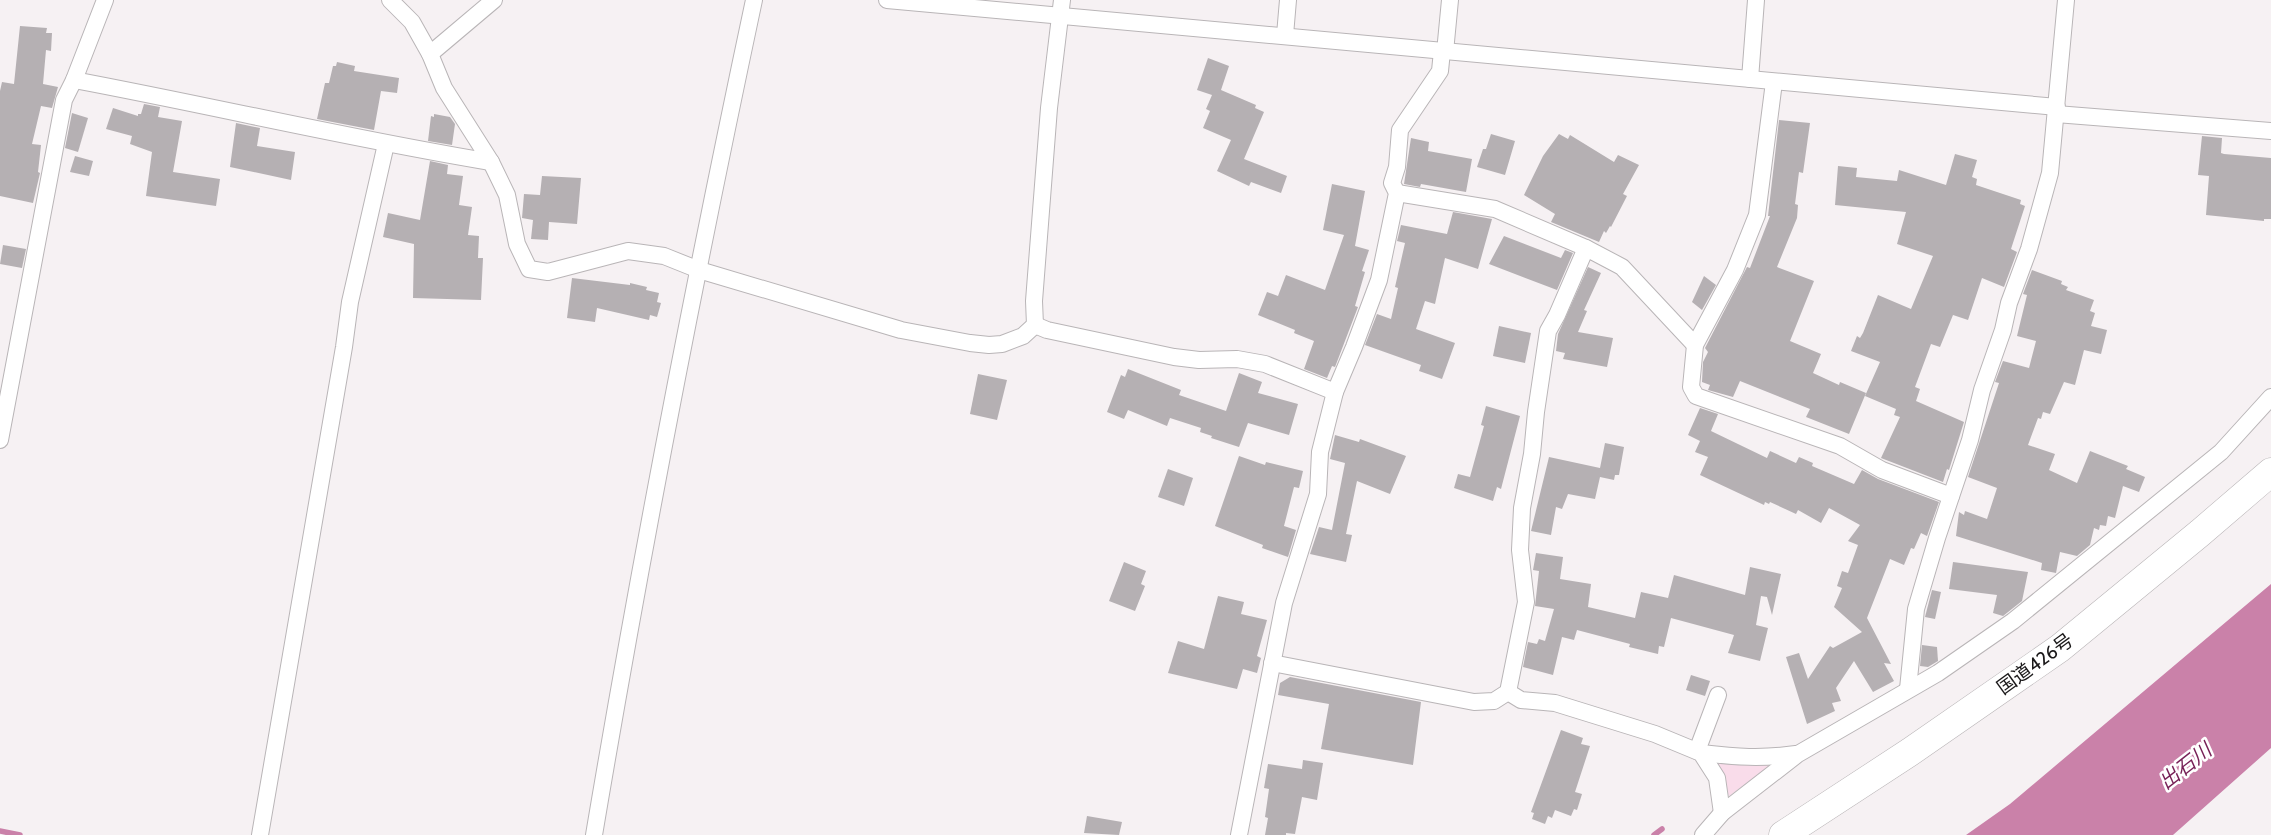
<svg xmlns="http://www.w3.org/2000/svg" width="2271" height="835" viewBox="0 0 2271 835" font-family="Cabin,'Noto Sans JP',sans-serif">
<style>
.green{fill:#f9dcea}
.water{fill:#ca81a9}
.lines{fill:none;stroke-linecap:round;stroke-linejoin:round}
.stream{stroke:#ca81a9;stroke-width:5.5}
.building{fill:#b5b0b3}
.minor-casing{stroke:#b9b5b7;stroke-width:18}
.trunk-casing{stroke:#b9b5b7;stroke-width:29}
.minor{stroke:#fff;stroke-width:16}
.trunk{stroke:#fff;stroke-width:28}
.labels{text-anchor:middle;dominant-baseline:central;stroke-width:5;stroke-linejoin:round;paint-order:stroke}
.street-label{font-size:19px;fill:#1a1819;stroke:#fff}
.water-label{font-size:20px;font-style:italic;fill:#761f56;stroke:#fff}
</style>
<rect width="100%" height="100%" fill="#f6f1f3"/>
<path class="green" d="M 1715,760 L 1761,765 L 1774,763 L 1729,796 Z"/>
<path class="water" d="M 2271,584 L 2271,748 L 2173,835 L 1966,835 L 2010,804 Z"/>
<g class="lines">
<g class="stream">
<path d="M 0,831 L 20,835"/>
<path d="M 1654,835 L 1662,829"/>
</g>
</g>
<g class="building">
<path d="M 20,26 L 47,28 L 46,33 L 52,33 L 51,51 L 46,50 L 43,84 L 58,87 L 52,108 L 41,106 L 32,144 L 41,145 L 38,172 L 40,173 L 33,203 L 0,196 L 0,91 L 2,82 L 14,84 Z"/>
<path d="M 1208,58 L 1229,66 L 1221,90 L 1256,105 L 1255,108 L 1264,112 L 1244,159 L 1287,176 L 1281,193 L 1251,182 L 1249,186 L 1217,171 L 1231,140 L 1203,128 L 1210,111 L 1206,109 L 1212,95 L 1197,90 Z"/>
<path d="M 337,62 L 355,66 L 354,71 L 399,78 L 397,93 L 381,91 L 374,130 L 317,119 L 325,83 L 329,83 L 333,66 L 336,66 Z"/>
<path d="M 144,104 L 160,107 L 158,117 L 182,121 L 173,172 L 220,179 L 216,206 L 146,196 L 152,152 L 130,144 L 132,136 L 106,129 L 113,108 L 138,116 L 138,114 L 141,114 Z"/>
<path d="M 72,113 L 88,118 L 78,152 L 65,148 Z"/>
<path d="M 434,114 L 450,117 L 455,124 L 452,145 L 428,141 L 431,116 L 434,117 Z"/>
<path d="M 1779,120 L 1810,123 L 1803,173 L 1799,172 L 1795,204 L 1798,205 L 1797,218 L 1777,267 L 1814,281 L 1790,341 L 1821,354 L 1813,373 L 1839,385 L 1840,382 L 1866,393 L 1849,434 L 1806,417 L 1810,409 L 1740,381 L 1733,397 L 1708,390 L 1710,385 L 1702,382 L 1703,362 L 1708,352 L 1705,348 L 1747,267 L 1750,268 L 1770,216 L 1768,216 Z"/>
<path d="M 236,123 L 260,128 L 257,146 L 295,152 L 291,180 L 230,167 Z"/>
<path d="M 1491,134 L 1515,141 L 1505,175 L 1477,167 L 1483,149 L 1486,149 Z"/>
<path d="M 1559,134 L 1568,139 L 1570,135 L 1614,162 L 1618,155 L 1639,165 L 1623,194 L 1627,196 L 1611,227 L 1610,226 L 1606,233 L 1604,231 L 1599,242 L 1551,222 L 1555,214 L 1524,195 L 1543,156 Z"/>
<path d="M 2202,136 L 2222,138 L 2221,153 L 2224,154 L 2271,158 L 2271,219 L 2264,219 L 2264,221 L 2206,215 L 2209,176 L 2198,175 Z"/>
<path d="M 1411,138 L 1429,142 L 1428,151 L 1472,159 L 1466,192 L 1421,184 L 1420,187 L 1404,184 Z"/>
<path d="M 1955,154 L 1977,160 L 1972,177 L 1977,179 L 1976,185 L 2021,200 L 2020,204 L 2025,206 L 2011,249 L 2017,252 L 2004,287 L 1982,278 L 1968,320 L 1953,315 L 1940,347 L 1931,344 L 1915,387 L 1920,389 L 1916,401 L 1964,422 L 1949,470 L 1947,469 L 1943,482 L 1881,458 L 1900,417 L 1894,415 L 1896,409 L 1865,396 L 1880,362 L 1851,351 L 1857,336 L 1860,338 L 1863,333 L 1878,295 L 1911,309 L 1933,256 L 1897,244 L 1906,212 L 1835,205 L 1838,166 L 1857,168 L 1856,177 L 1897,181 L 1899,170 L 1946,185 Z"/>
<path d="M 75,156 L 93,161 L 89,176 L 70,172 Z"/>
<path d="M 430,161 L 448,165 L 447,174 L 463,176 L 459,205 L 472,207 L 468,235 L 479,236 L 478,258 L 483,258 L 481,300 L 413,298 L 414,244 L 383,237 L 388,213 L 420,220 Z"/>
<path d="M 542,176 L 581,178 L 577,224 L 549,222 L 548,240 L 531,239 L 533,220 L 522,218 L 524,194 L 540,195 Z"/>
<path d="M 1332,184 L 1365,191 L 1355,246 L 1369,250 L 1362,271 L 1365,272 L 1355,306 L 1358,307 L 1335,367 L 1332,366 L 1327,378 L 1304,369 L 1314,341 L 1294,333 L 1295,330 L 1258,315 L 1267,292 L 1278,296 L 1286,275 L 1325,290 L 1344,235 L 1323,230 Z"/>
<path d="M 1453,212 L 1492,219 L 1478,269 L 1445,258 L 1435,304 L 1425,301 L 1416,329 L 1455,343 L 1442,379 L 1419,371 L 1421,365 L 1365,345 L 1377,314 L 1391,319 L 1398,288 L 1395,287 L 1405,243 L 1397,241 L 1401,225 L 1447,234 Z"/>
<path d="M 1504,236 L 1561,258 L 1565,250 L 1573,253 L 1557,290 L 1489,264 Z"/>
<path d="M 3,245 L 26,249 L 22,268 L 0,264 Z"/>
<path d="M 1588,267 L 1601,273 L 1584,310 L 1587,311 L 1578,332 L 1613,338 L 1607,367 L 1563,359 L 1565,353 L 1556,351 L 1558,334 Z"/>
<path d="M 2032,270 L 2062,281 L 2061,284 L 2068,287 L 2066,290 L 2094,300 L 2090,311 L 2095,313 L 2091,326 L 2107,330 L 2101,354 L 2084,350 L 2075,385 L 2064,382 L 2050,414 L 2043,412 L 2041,419 L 2038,418 L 2028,445 L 2055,454 L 2049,470 L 2077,483 L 2090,451 L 2128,466 L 2126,469 L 2145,477 L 2139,492 L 2123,486 L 2115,518 L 2108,516 L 2106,526 L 2100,525 L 2099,530 L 2094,528 L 2090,545 L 2077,556 L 2060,552 L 2056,573 L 2041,570 L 2042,563 L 1956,536 L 1959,512 L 1964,515 L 1965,511 L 1987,519 L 1997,488 L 1968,477 L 1999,383 L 1995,382 L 2003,361 L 2029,368 L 2036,341 L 2017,336 L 2027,295 L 2023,294 Z"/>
<path d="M 1704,276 L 1716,285 L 1702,310 L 1692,302 Z"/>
<path d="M 572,278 L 630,285 L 630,283 L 647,287 L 646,290 L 659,293 L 657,302 L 661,303 L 657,317 L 650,315 L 649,320 L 597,308 L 595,322 L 567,318 Z"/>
<path d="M 1499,326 L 1531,333 L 1525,363 L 1493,356 Z"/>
<path d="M 1128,369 L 1181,390 L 1179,395 L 1226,411 L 1239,373 L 1262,382 L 1258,393 L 1298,404 L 1289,435 L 1248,423 L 1239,447 L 1211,438 L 1212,436 L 1200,432 L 1201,428 L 1170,418 L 1167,426 L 1128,410 L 1124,419 L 1107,412 L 1121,375 L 1125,377 Z"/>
<path d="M 978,374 L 1007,380 L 997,420 L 970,414 Z"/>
<path d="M 1486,406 L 1520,416 L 1501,489 L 1497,487 L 1493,501 L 1454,488 L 1458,474 L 1470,477 L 1484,426 L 1481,425 Z"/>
<path d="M 1700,408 L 1718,414 L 1711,431 L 1767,458 L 1770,451 L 1796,463 L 1799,457 L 1813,463 L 1812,466 L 1854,484 L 1862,470 L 1878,479 L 1939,502 L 1927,536 L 1921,533 L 1914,549 L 1911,548 L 1904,565 L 1890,559 L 1867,618 L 1891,664 L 1884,663 L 1894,681 L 1873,692 L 1854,661 L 1836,688 L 1841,701 L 1832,703 L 1835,711 L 1807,724 L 1786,657 L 1799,653 L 1808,679 L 1830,646 L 1833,648 L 1862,632 L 1834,607 L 1842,588 L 1837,586 L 1842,571 L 1848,573 L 1858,545 L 1848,541 L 1860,525 L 1829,508 L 1821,523 L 1798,510 L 1796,514 L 1770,502 L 1769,504 L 1765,502 L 1764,505 L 1700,475 L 1708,457 L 1695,452 L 1700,441 L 1688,435 Z"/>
<path d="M 1335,435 L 1359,442 L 1360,439 L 1406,456 L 1390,494 L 1357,481 L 1346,534 L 1352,535 L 1346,562 L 1310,554 L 1319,527 L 1332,530 L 1345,463 L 1330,459 Z"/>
<path d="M 1605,443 L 1624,447 L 1619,475 L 1615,475 L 1614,480 L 1600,477 L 1595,499 L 1568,494 L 1562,509 L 1556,507 L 1551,535 L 1531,531 L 1549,457 L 1600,468 Z"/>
<path d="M 1239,456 L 1265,465 L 1266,462 L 1303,471 L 1299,488 L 1294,487 L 1284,526 L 1296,530 L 1288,557 L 1262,548 L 1263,545 L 1215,526 Z"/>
<path d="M 1168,469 L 1193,478 L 1184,506 L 1158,497 Z"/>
<path d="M 1536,553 L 1563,557 L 1560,579 L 1591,584 L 1588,607 L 1635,618 L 1641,592 L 1668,598 L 1674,575 L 1745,595 L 1750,567 L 1781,574 L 1772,615 L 1767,597 L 1761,596 L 1756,625 L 1768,628 L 1760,661 L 1728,653 L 1734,635 L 1671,618 L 1664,647 L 1659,646 L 1658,654 L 1629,647 L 1630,644 L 1577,630 L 1574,640 L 1562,637 L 1553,675 L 1523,667 L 1528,642 L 1537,644 L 1539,639 L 1545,641 L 1554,609 L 1535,606 L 1539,571 L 1533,570 Z"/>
<path d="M 1124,562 L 1146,571 L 1141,584 L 1145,586 L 1135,611 L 1109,601 Z"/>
<path d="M 1953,562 L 2028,572 L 2022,601 L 2003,616 L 1993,613 L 1997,595 L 1949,589 Z"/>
<path d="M 1932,590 L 1941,592 L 1935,619 L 1925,617 Z"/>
<path d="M 1218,596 L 1244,602 L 1241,614 L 1267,620 L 1257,656 L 1261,658 L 1257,673 L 1243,669 L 1237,689 L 1168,673 L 1178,641 L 1204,649 Z"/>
<path d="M 1922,645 L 1937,647 L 1938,661 L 1928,667 L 1920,666 Z"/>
<path d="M 1691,675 L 1710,681 L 1705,696 L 1686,690 Z"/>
<path d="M 1290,677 L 1421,702 L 1413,765 L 1321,749 L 1329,704 L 1278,695 L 1280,683 Z"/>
<path d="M 1561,730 L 1583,738 L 1581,744 L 1590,746 L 1575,792 L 1582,794 L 1577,810 L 1574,809 L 1571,816 L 1555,810 L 1552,818 L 1548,816 L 1545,824 L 1532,819 L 1534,813 L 1531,812 Z"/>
<path d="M 1303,760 L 1323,763 L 1317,800 L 1302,797 L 1295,834 L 1286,833 L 1286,835 L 1265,835 L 1268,818 L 1265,817 L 1269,789 L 1264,788 L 1268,764 L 1302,769 Z"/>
<path d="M 1087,816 L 1122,822 L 1119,835 L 1084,833 Z"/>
</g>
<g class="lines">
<defs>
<g id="minor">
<path d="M 390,0 L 412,22 L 430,54 L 444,88 L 491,162 L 507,195 L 517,244 L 529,269 L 548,272 L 628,251 L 664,256 L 699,270 L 901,330 L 970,343 L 989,345 L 1002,344 L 1023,336 L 1035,325"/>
<path d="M 887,0 L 2057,107"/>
<path d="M 1285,35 L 1288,0"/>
<path d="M 1445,52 L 1450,0"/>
<path d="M 430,54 L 494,0"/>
<path d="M 1750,79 L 1756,0"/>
<path d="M 74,80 C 213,106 351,139 491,162"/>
<path d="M 1774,82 L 1757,215 L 1735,270 L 1695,345 L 1691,387 L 1696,396 L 1840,446 L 1882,470 L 1951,496"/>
<path d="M 2056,114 L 2271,131"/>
<path d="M 1397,193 L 1495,209 L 1586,248"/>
<path d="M 1035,325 L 1034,301 L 1049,108 L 1062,0"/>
<path d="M 1035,325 L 1047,330 L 1174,357 L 1199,360 L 1237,359 L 1265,364 L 1335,392"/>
<path d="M 0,440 L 64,100 L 74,80 L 105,0"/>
<path d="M 1272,663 L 1474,702 L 1494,701 L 1508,692 L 1526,602 L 1520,550 L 1522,508 L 1532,454 L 1536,412 L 1548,331 L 1557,315 L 1586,248 L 1622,267 L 1695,345"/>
<path d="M 1908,689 L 1916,609 L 1937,538 L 1970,440 L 1982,390 L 2003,330 L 2009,303 L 2029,249 L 2050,173 L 2066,0"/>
<path d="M 1508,692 L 1521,700 L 1555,703 L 1655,734 L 1701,753 L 1717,778 L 1722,813"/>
<path d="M 1697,751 L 1718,695"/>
<path d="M 1701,753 C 1737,757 1761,759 1796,754"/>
<path d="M 260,835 L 344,347 L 350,302 L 386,144"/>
<path d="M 594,835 C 641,556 695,277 754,0"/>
<path d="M 1239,835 L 1284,603 L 1318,494 L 1320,452 L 1335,392 L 1354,347 L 1379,280 L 1397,193 L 1392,183 L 1397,167 L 1400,130 L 1440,71 L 1442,51"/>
<path d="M 1703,835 L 1722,813 L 1798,754 L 1938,673 L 2013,621 L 2221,452 L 2271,397"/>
</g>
<path id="trunk" d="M 1783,835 L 1910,752 L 2060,648 L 2200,533 L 2271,472"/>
</defs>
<use href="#minor" class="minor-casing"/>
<use href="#trunk" class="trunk-casing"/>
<use href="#minor" class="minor"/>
<use href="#trunk" class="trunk"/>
</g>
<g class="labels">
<g class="street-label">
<text transform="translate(2035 664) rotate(-36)">国道426号</text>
</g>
<g class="water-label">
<text transform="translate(2185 766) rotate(-38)">出石川</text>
</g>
</g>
</svg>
